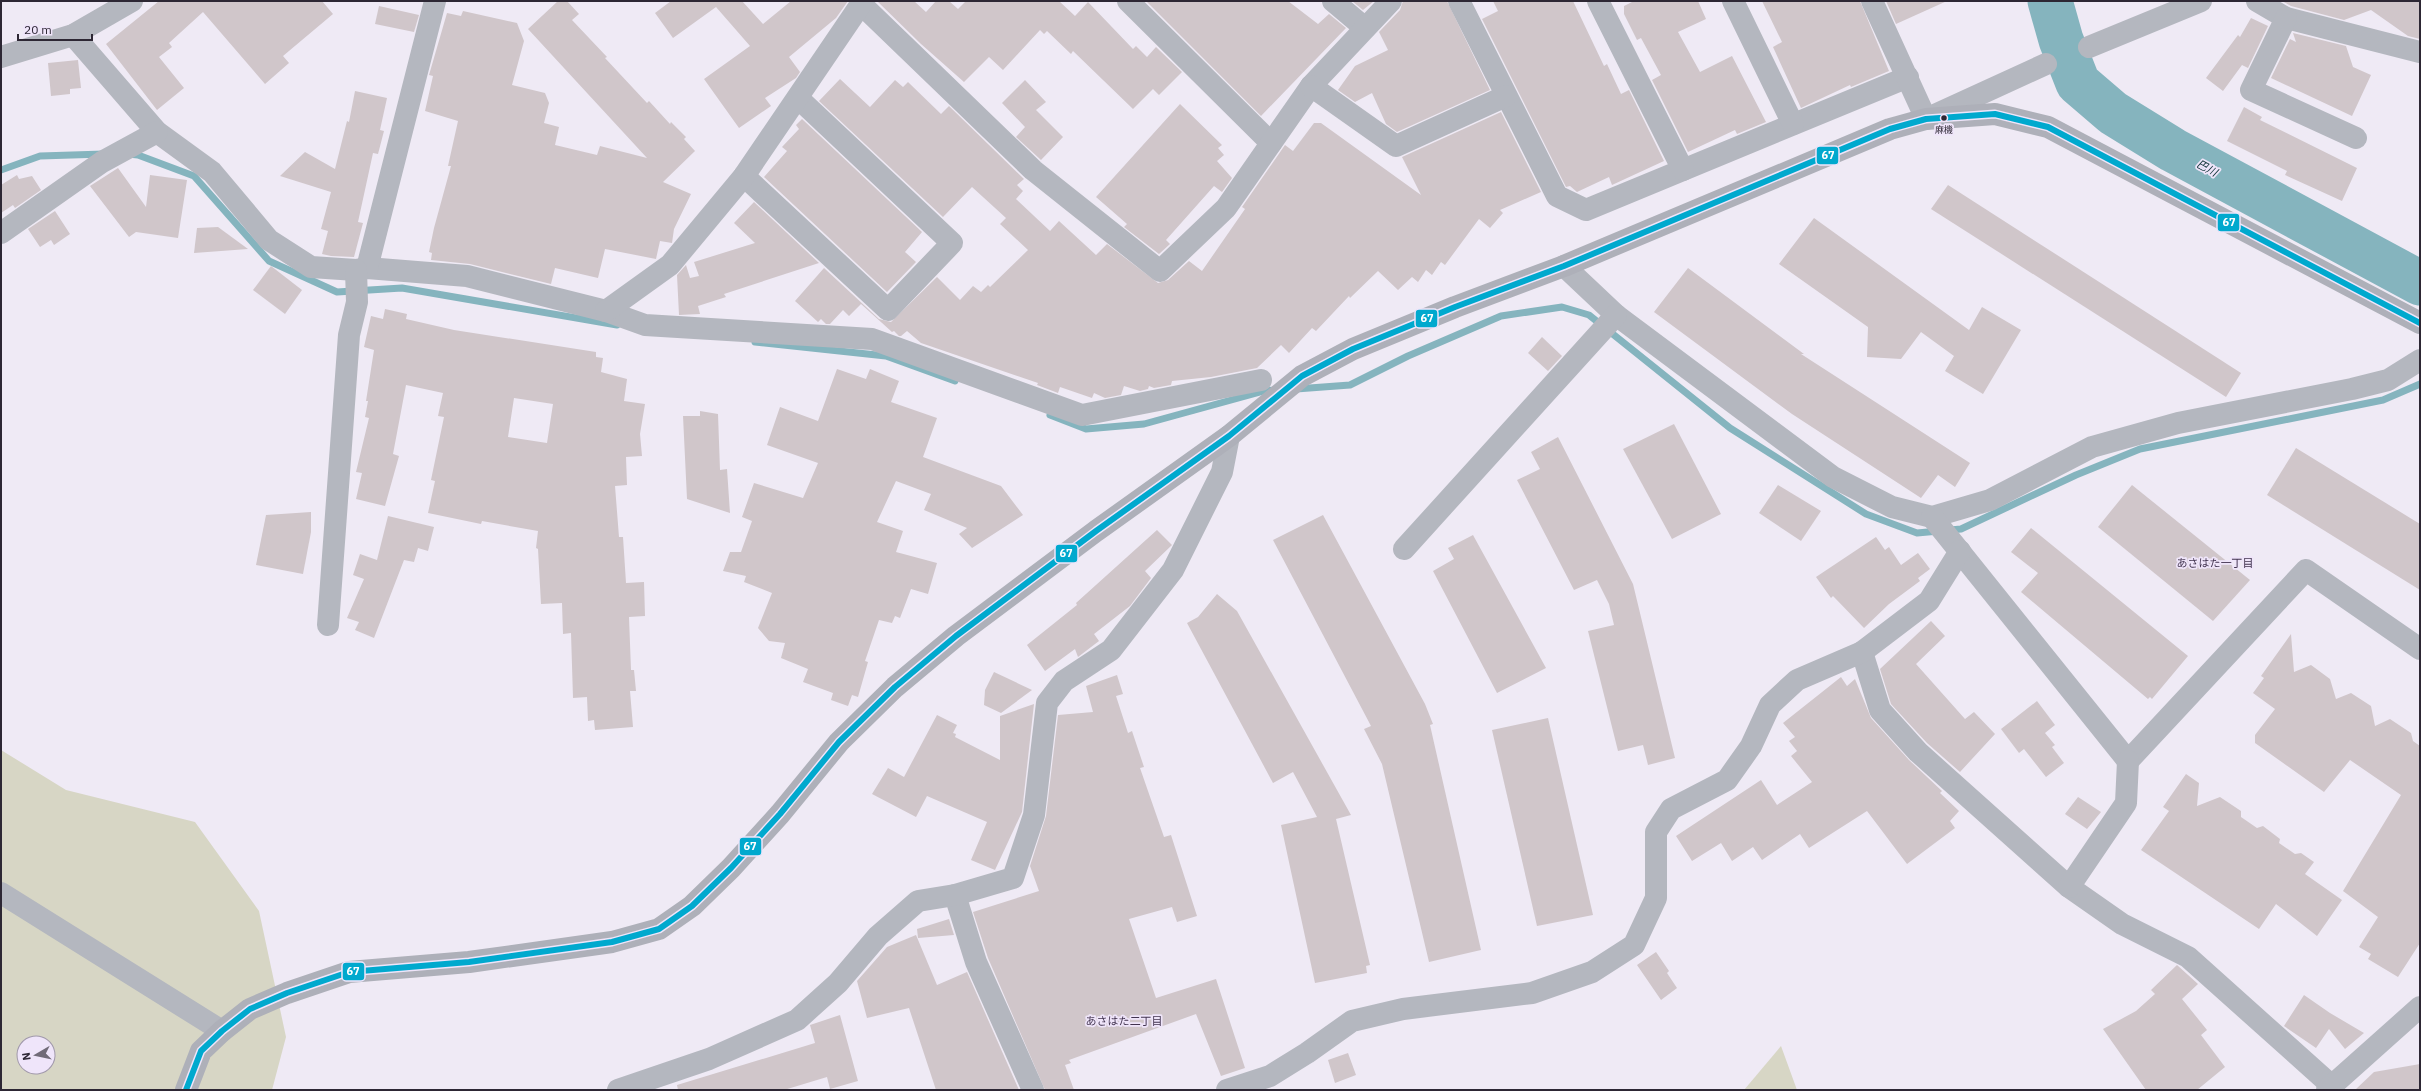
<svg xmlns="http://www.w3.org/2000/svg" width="2421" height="1091" viewBox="0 0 2421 1091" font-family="'IBM Plex Sans','Noto Sans JP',sans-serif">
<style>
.green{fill:#d7d6c5;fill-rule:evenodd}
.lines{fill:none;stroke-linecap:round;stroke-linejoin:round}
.stream{stroke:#85b4be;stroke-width:7}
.river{stroke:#85b4be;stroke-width:45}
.building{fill:#d0c6ca;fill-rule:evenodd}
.minor{stroke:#b4b7bf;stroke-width:22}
.primary{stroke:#aeb0b9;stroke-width:22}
.bus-1-casing{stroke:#efe5fa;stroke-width:9}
.bus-1{stroke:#00a9ce;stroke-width:6}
.bus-dot{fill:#2d2734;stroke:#efe5fa;stroke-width:1.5}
.labels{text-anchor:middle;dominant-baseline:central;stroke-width:3.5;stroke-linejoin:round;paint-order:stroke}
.bus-label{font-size:9px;fill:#2d2734;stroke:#efe5fa}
.water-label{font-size:11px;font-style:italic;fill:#0d3135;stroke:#efe5fa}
.neighbourhood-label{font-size:11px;fill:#41334f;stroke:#efe5fa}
.line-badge{stroke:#efe5fa;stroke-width:1.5}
.badge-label{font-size:11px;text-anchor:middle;font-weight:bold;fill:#fff}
</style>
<rect width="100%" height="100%" fill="#efeaf5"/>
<g class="green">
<path d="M 1,750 L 66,790 L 195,822 L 259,911 L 286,1037 L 272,1090 L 1,1090 ZM 24,1043 L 48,1043 L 48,1067 L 24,1067 Z"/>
<path d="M 1781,1046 L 1797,1090 L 1744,1090 Z"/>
</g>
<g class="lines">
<g class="stream">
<path d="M 128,154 L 138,155 L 194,176 L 269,261 L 337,292 L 402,288 L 617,325"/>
<path d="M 1,170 L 40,156 L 104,154"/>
<path d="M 755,342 L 886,356 L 955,381"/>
<path d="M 1296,389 L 1350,385 L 1408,356 L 1501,316 L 1562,307 L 1589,315 L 1730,428 L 1866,514 L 1917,533 L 1961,529 L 2076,475 L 2140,449 L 2383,400 L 2420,384"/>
<path d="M 1050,415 L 1086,429 L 1144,424 L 1264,391 L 1276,390"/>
</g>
<path class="river" d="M 2050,1 L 2061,40 L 2078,83 L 2113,113 L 2173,150 L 2420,283"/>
</g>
<g class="building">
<path d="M 159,1 L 322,1 L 333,14 L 283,56 L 289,63 L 265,84 L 203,12 L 169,43 L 172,47 L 159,57 L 184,88 L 157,110 L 106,44 Z"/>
<path d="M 558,1 L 567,1 L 579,14 L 572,20 L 607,57 L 605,58 L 647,103 L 649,101 L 670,124 L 671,122 L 686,137 L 684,139 L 695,151 L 663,182 L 691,194 L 674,229 L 672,243 L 660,241 L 656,259 L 605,249 L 598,278 L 555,268 L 551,284 L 470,264 L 431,260 L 432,253 L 429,252 L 434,228 L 451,166 L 448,166 L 458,121 L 425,111 L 433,76 L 429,75 L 447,13 L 461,16 L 463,11 L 517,23 L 524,41 L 512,85 L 545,93 L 549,103 L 544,123 L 559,127 L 555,145 L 597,155 L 600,146 L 647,158 L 528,29 Z"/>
<path d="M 671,1 L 742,1 L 763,24 L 791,1 L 848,1 L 836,18 L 789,57 L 800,72 L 796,78 L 765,98 L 771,106 L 739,128 L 704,79 L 750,46 L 716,7 L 673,38 L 655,13 Z"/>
<path d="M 877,1 L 914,1 L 926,12 L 936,1 L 949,1 L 958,9 L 966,1 L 1059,1 L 1075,16 L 1088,2 L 1133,49 L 1136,46 L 1147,57 L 1156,47 L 1182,72 L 1159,95 L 1153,89 L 1133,109 L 1073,51 L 1071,54 L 1047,31 L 1044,34 L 1040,30 L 1003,70 L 989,57 L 964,82 L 921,44 Z"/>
<path d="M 1146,1 L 1288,1 L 1318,24 L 1329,14 L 1346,28 L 1261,116 Z"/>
<path d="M 1352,1 L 1374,1 L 1363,10 Z"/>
<path d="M 1403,1 L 1447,1 L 1490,90 L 1397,132 L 1386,124 L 1372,93 L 1355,102 L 1338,90 L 1355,66 L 1388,50 L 1379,32 L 1400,10 Z"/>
<path d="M 1493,1 L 1573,1 L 1604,66 L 1607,64 L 1621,94 L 1629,90 L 1664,161 L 1612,185 L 1609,177 L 1577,192 L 1570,186 L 1566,187 L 1482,19 L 1498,11 Z"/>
<path d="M 1634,1 L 1698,1 L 1706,19 L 1678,32 L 1700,72 L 1732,56 L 1766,122 L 1737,134 L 1735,130 L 1688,152 L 1652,80 L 1661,75 L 1641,38 L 1637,40 L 1624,14 L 1624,6 Z"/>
<path d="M 1762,1 L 1860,1 L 1889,71 L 1851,87 L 1850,85 L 1801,108 L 1773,47 L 1782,42 Z"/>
<path d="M 1886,1 L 1947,1 L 1896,24 Z"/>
<path d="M 2282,1 L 2420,1 L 2420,39 L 2408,36 L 2371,10 L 2344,20 L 2291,6 Z"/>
<path d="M 379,6 L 419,15 L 414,32 L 375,24 Z"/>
<path d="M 2251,18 L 2268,26 L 2248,68 L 2242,65 L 2223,91 L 2206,78 L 2238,35 L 2240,37 Z"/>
<path d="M 2293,33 L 2346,46 L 2353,67 L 2371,75 L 2352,116 L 2271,78 L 2290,39 L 2296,42 Z"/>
<path d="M 78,60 L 81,88 L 70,89 L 70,94 L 51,96 L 48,63 Z"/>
<path d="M 840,79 L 870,107 L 895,80 L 903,87 L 908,82 L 941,114 L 949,106 L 1024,179 L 1017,185 L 1023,191 L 1016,199 L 1050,231 L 1059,221 L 1096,255 L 1107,244 L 1158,283 L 1168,280 L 1189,261 L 1202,271 L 1245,209 L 1242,207 L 1285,145 L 1293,151 L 1314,123 L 1321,123 L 1421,195 L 1402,157 L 1501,112 L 1541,192 L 1500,210 L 1503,213 L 1490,228 L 1479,219 L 1445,265 L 1441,262 L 1432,275 L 1426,270 L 1418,282 L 1412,277 L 1398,290 L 1378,271 L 1350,298 L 1349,296 L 1316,331 L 1312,328 L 1289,353 L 1281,345 L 1257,368 L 1211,377 L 1172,381 L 1171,385 L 1154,388 L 1149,386 L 1148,389 L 1140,391 L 1124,386 L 1121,395 L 1105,398 L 1094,393 L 1092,398 L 1060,387 L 1058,393 L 1037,385 L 1038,383 L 921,343 L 907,331 L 901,336 L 899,336 L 894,331 L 892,332 L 861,304 L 849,316 L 843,310 L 830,324 L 826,324 L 821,319 L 818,322 L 795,301 L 824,268 L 879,319 L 891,322 L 937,277 L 960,300 L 973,286 L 981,292 L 988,285 L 990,287 L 1028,250 L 1000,224 L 1006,218 L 972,187 L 943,217 L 819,101 Z"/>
<path d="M 1025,80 L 1046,102 L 1036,110 L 1063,137 L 1041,160 L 1016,137 L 1025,127 L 1002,103 Z"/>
<path d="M 355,91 L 387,98 L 380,130 L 384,131 L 378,154 L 373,153 L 358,222 L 363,223 L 354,257 L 331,256 L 322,254 L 328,231 L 321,229 L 331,192 L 280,176 L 305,152 L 335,169 L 347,121 L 349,122 Z"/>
<path d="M 1180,104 L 1222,145 L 1218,148 L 1224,155 L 1217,161 L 1232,178 L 1222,192 L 1214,186 L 1166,240 L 1170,244 L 1159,254 L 1124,227 L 1127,224 L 1096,197 Z"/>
<path d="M 2244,107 L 2262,117 L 2260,120 L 2357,168 L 2342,201 L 2285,175 L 2287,171 L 2227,141 Z"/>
<path d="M 802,119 L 922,232 L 905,252 L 916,262 L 887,292 L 764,177 L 787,151 L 782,147 L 799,129 L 796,125 Z"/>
<path d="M 118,168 L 146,207 L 150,175 L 187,180 L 178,238 L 136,232 L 129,237 L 90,186 Z"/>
<path d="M 17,175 L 19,179 L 32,176 L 41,190 L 15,208 L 13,205 L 1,213 L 1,185 Z"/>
<path d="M 1948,185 L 2241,373 L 2226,397 L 1931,209 Z"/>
<path d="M 754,202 L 819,263 L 724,294 L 726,297 L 698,306 L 700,314 L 679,315 L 677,275 L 686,265 L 690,278 L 699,276 L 694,262 L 755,243 L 734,223 Z"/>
<path d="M 55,211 L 70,234 L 54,245 L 51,240 L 40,247 L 28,229 Z"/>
<path d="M 1814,218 L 1969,330 L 1982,307 L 2021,330 L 1983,394 L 1945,371 L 1954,356 L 1921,332 L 1901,359 L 1867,357 L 1868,327 L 1779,264 Z"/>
<path d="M 218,227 L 248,249 L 194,253 L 197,228 Z"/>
<path d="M 271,266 L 302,290 L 285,314 L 253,290 Z"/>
<path d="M 1688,268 L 1804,354 L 1801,354 L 1970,463 L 1955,487 L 1938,475 L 1921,498 L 1792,414 L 1654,312 Z"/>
<path d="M 385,309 L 407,314 L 406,319 L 454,330 L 596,352 L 596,357 L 603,358 L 601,372 L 627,379 L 624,401 L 645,404 L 640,434 L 642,456 L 626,457 L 627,485 L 615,486 L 619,537 L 623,537 L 626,583 L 644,582 L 645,616 L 629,617 L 631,670 L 634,670 L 636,691 L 630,691 L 633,727 L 595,730 L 594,720 L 588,721 L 587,697 L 573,698 L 571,633 L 563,634 L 562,603 L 541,604 L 538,549 L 536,548 L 538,531 L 482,521 L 481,524 L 428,513 L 435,481 L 431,480 L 444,417 L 438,416 L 443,393 L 406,385 L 393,454 L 399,456 L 385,506 L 356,499 L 362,473 L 356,472 L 369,418 L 365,417 L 368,401 L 366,401 L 374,350 L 364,347 L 371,316 L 383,319 ZM 514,398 L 553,404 L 547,443 L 508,437 Z"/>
<path d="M 1542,337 L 1562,356 L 1548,371 L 1528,353 Z"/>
<path d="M 837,369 L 866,379 L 870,369 L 899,381 L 891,402 L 937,418 L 923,457 L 1001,486 L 1023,515 L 972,548 L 959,534 L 967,528 L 924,510 L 931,494 L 896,481 L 877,522 L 903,531 L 896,552 L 937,563 L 928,594 L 911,589 L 900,618 L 895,616 L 892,623 L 879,620 L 865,661 L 868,662 L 858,697 L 852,695 L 848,706 L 831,700 L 833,693 L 803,682 L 808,669 L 781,658 L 785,643 L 769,641 L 758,628 L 772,593 L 744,582 L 746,576 L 723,571 L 730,552 L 741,552 L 752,521 L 742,517 L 754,483 L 803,498 L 818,463 L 767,445 L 780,407 L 818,421 Z"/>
<path d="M 700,411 L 718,414 L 720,470 L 727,469 L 730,513 L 687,499 L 683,416 L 700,416 Z"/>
<path d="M 1674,424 L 1721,514 L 1672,539 L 1623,449 Z"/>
<path d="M 1558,437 L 1633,584 L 1675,758 L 1648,765 L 1643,745 L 1618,751 L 1588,631 L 1614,625 L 1609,604 L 1597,580 L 1574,590 L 1517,480 L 1540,469 L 1531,452 Z"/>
<path d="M 2296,448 L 2420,524 L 2420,590 L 2267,495 Z"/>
<path d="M 1778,485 L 1821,511 L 1801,541 L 1759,513 Z"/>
<path d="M 2132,485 L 2250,580 L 2213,621 L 2098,527 Z"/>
<path d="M 311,512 L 311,532 L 303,574 L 256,565 L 266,515 Z"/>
<path d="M 1323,515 L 1425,704 L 1433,724 L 1430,725 L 1481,950 L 1429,962 L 1382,764 L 1364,729 L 1371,726 L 1273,540 Z"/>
<path d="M 388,516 L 434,527 L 428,551 L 418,548 L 414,562 L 404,560 L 374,638 L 355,630 L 359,622 L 347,618 L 364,579 L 353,575 L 360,554 L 377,560 Z"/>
<path d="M 2031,528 L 2188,656 L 2152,699 L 2150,697 L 2148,699 L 2021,592 L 2038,573 L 2011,552 Z"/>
<path d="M 1157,530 L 1172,545 L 1145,571 L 1151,578 L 1130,606 L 1094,634 L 1099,641 L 1078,657 L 1075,649 L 1045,671 L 1027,645 L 1077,605 L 1076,603 Z"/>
<path d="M 1473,535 L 1546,668 L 1497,693 L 1433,571 L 1454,559 L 1448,548 Z"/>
<path d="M 1876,537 L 1885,550 L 1889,547 L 1901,565 L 1918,553 L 1930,569 L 1918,578 L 1920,581 L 1889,604 L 1864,628 L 1833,596 L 1831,598 L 1816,577 Z"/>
<path d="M 1217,594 L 1237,611 L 1351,815 L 1336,819 L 1370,965 L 1366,966 L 1367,973 L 1315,983 L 1281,825 L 1317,817 L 1293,772 L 1273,783 L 1187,623 L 1198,617 Z"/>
<path d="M 1931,621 L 1945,636 L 1916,664 L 1965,719 L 1974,712 L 1995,734 L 1960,772 L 1927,743 L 1891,704 L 1880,669 Z"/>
<path d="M 2291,634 L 2294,672 L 2311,665 L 2330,679 L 2336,699 L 2351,693 L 2371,706 L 2375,726 L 2390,719 L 2411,733 L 2413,741 L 2420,746 L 2420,943 L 2398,977 L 2368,959 L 2371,954 L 2359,947 L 2378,917 L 2343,891 L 2401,795 L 2350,760 L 2324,792 L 2255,743 L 2255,735 L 2275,709 L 2253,693 L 2264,678 L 2261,676 Z"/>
<path d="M 994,672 L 1032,690 L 1001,713 L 984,705 L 985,690 Z"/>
<path d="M 1117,675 L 1123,694 L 1116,696 L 1128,733 L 1132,731 L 1144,767 L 1140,768 L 1164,837 L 1171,835 L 1197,916 L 1177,922 L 1172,907 L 1129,919 L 1156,998 L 1216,979 L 1245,1068 L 1221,1076 L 1196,1014 L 1069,1060 L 1071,1063 L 1065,1065 L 1074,1090 L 1045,1090 L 988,958 L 973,912 L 1039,891 L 1030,866 L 1046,816 L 1058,715 L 1093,712 L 1086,686 Z"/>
<path d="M 1841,677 L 1847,686 L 1855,679 L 1871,718 L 1909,760 L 1942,791 L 1940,793 L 1959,811 L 1950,821 L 1955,828 L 1907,864 L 1867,811 L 1809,848 L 1800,834 L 1762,860 L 1753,847 L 1732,861 L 1721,843 L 1692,861 L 1676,836 L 1761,780 L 1777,805 L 1812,782 L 1791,756 L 1797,751 L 1789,741 L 1795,737 L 1783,723 Z"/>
<path d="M 2037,701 L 2055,725 L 2045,733 L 2055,745 L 2052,747 L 2064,763 L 2046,777 L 2024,749 L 2019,753 L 2001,729 Z"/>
<path d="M 1034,704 L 1022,812 L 995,870 L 971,860 L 987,822 L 927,796 L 916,817 L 872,794 L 888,768 L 904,777 L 937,715 L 957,725 L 953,733 L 956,734 L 955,737 L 1000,760 L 1000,716 Z"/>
<path d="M 1548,718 L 1593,915 L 1537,926 L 1492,730 Z"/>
<path d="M 2186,774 L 2199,783 L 2197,806 L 2220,797 L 2241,811 L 2241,817 L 2257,828 L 2263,826 L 2280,839 L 2279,843 L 2295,854 L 2301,853 L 2314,862 L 2305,874 L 2342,900 L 2317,936 L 2276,904 L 2259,929 L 2141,850 L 2169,811 L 2163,807 Z"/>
<path d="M 2078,797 L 2101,812 L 2087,829 L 2065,814 Z"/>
<path d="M 949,919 L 954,935 L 918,938 L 917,929 Z"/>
<path d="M 916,935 L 937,985 L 967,972 L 1019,1090 L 936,1090 L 909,1008 L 867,1018 L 857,981 L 887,947 Z"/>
<path d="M 1656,952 L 1669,971 L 1667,973 L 1677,988 L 1661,1000 L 1637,965 Z"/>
<path d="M 2177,965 L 2198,984 L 2182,999 L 2207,1030 L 2201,1035 L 2225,1067 L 2197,1090 L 2146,1090 L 2103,1029 L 2136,1011 L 2155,994 L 2151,990 Z"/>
<path d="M 2304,995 L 2330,1013 L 2364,1033 L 2345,1049 L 2329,1029 L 2316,1048 L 2284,1026 Z"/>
<path d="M 840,1015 L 858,1081 L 830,1089 L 827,1077 L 784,1090 L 678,1090 L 677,1085 L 815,1043 L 810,1025 Z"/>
<path d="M 1348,1053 L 1356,1075 L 1335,1083 L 1328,1060 Z"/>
<path d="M 2420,1064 L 2420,1090 L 2355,1090 L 2374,1072 Z"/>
</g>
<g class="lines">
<g class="minor">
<path d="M 1128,1 L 1271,143"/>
<path d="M 1333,1 L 1365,28"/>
<path d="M 1459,1 L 1557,196 L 1586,210 L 1908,77"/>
<path d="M 1598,1 L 1683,170"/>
<path d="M 1733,1 L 1793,124"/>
<path d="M 1872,1 L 1926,119 L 2046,64"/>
<path d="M 2257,1 L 2286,18 L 2420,52"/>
<path d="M 861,4 L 1033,170 L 1160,271 L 1226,208 L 1311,86 L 1391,1"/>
<path d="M 2286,18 L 2251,90 L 2356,138"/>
<path d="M 73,35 L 157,132 L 212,172 L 269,240 L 311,267 L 356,270 L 367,268 L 467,276 L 606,311 L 645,325 L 872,339 L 1082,415 L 1261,380"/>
<path d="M 2089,47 L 2201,1"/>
<path d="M 1,57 L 73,35 L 132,1"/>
<path d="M 1311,86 L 1396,146 L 1506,96"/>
<path d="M 744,176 L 888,310 L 952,243 L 798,98"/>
<path d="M 1,233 L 102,162 L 157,132"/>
<path d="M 1564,266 L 1616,315 L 1833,477 L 1892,507 L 1932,517 L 1990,500 L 2092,447 L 2178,423 L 2352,389 L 2388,380 L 2420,360"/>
<path d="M 367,268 L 435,1"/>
<path d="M 606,311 L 670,265 L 744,176 L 863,1"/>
<path d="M 1932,517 L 2128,761 L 2306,570 L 2420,649"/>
<path d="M 1404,549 L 1616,315"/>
<path d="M 328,625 L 349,335 L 357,302 L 356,270"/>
<path d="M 1862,652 L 1880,710 L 1918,752 L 2069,887 L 2122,924 L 2188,957 L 2332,1086"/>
<path d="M 2069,887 L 2126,803 L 2128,761"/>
<path d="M 1,893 L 222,1031"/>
<path d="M 955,895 L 976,962 L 1033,1090"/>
<path d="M 618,1090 L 709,1059 L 797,1020 L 838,983 L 878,936 L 918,901 L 955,895 L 1013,878 L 1034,815 L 1047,703 L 1064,681 L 1111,650 L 1173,570 L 1222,472 L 1229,436"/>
<path d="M 1227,1090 L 1270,1076 L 1307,1053 L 1352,1021 L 1403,1009 L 1532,993 L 1592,972 L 1634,945 L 1656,898 L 1656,832 L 1671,809 L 1727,780 L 1751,746 L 1770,705 L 1797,680 L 1862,652 L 1929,601 L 1960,551"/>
<path d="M 2327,1090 L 2420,1007"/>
</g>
<path class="primary" d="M 186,1090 L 201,1051 L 222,1031 L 250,1009 L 287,993 L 349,972 L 469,962 L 612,942 L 659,929 L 692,906 L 731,868 L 780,814 L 839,742 L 895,687 L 956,636 L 1096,531 L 1229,436 L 1302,376 L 1353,349 L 1455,307 L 1564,266 L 1890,129 L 1926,119 L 1995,114 L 2048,127 L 2420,323"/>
<defs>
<path id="bus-1" d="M 186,1090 L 201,1051 L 222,1031 L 250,1009 L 287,993 L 349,972 L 469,962 L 612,942 L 659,929 L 692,906 L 731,868 L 780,814 L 839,742 L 895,687 L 956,636 L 1096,531 L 1229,436 L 1302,376 L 1353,349 L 1455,307 L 1564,266 L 1890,129 L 1926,119 L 1995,114 L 2048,127 L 2420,323"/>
</defs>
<use href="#bus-1" class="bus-1-casing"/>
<use href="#bus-1" class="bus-1"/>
</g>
<circle class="bus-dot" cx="1944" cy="118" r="3.5"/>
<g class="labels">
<g class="bus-label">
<text x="1944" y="129">麻機</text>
</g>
<g class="water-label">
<text transform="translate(2207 168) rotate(28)">巴川</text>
</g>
<g class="neighbourhood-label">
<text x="2215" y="563">あさはた一丁目</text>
<text x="1124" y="1021">あさはた二丁目</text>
</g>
</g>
<g class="line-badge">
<rect x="1816" y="146" width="23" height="19" rx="4" fill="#00a9ce"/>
<rect x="2217" y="213" width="23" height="19" rx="4" fill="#00a9ce"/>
<rect x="1415" y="309" width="23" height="19" rx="4" fill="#00a9ce"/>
<rect x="1055" y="544" width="23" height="19" rx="4" fill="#00a9ce"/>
<rect x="739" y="837" width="23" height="19" rx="4" fill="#00a9ce"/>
<rect x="342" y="962" width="23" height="19" rx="4" fill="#00a9ce"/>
</g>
<g class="badge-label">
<text x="1828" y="159">67</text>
<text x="2229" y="226">67</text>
<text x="1427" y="322">67</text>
<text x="1066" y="557">67</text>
<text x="750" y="850">67</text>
<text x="353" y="975">67</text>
</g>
<rect width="2421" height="1091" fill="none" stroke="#2d2734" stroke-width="4"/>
<g transform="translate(36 1055) rotate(261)"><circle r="19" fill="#efe5fa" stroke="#a199ab"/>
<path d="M0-3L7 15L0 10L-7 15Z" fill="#716b78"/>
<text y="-6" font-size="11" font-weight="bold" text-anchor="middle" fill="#2d2734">N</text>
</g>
<path d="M18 34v6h74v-6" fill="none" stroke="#2d2734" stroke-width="2"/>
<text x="24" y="34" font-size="12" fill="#2d2734" stroke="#efe5fa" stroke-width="3" paint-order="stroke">20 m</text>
</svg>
